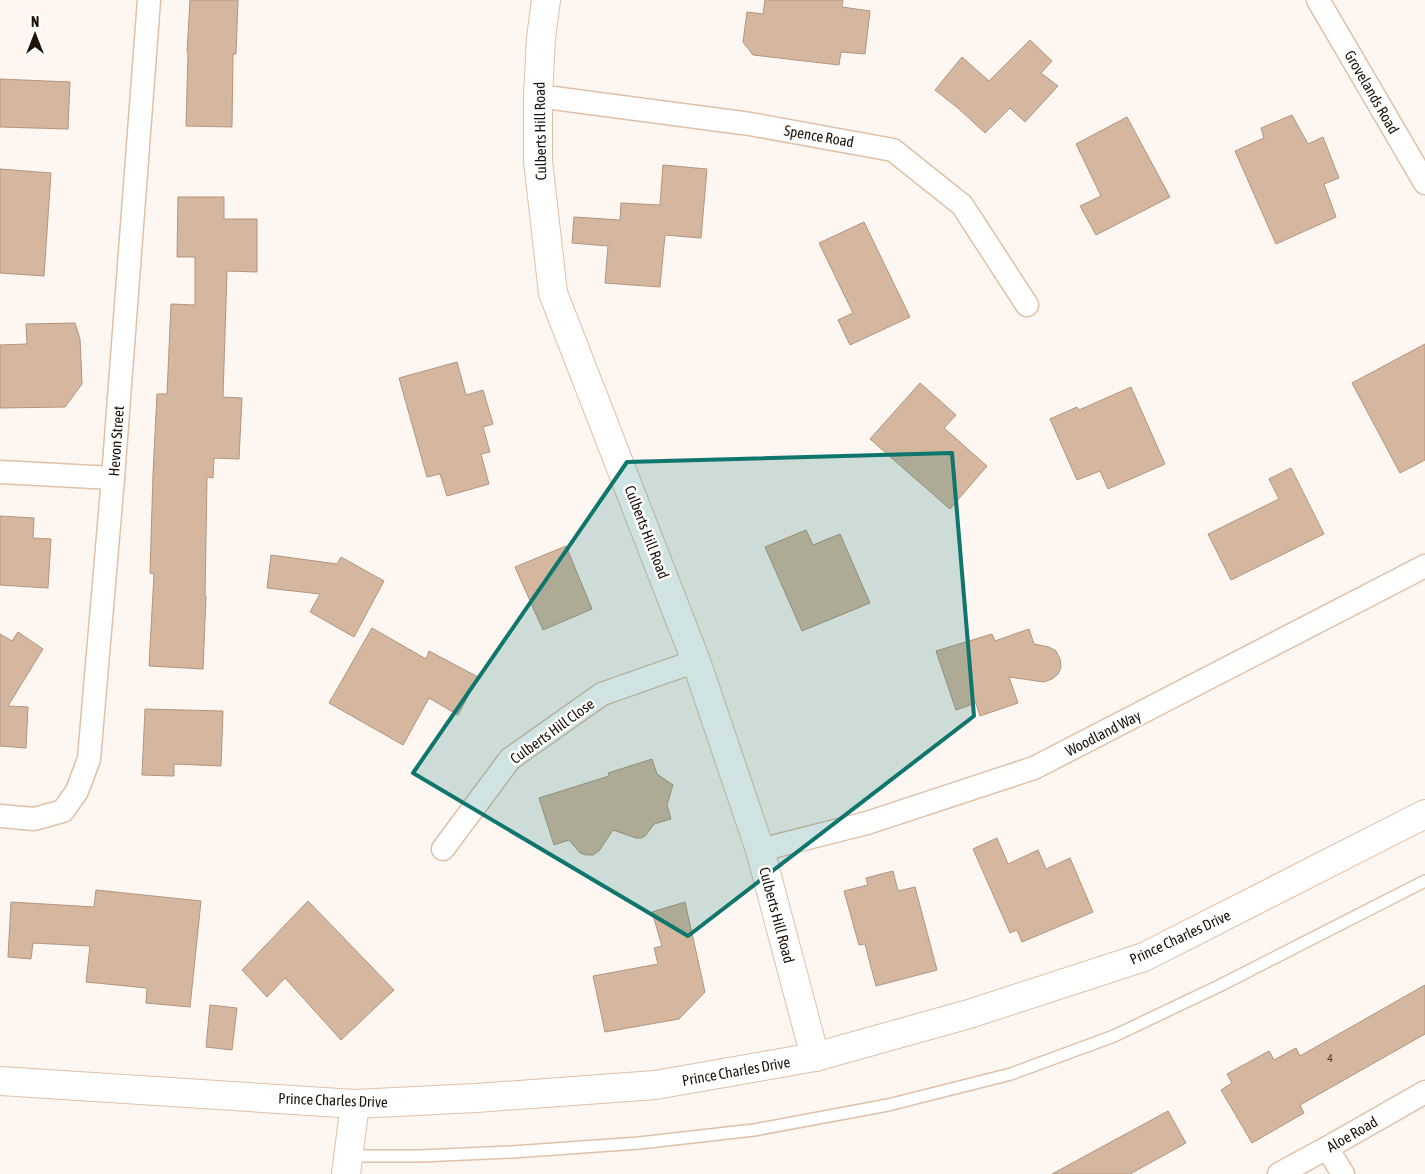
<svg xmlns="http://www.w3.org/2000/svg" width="1425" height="1174" viewBox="0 0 1425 1174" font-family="'Asap Condensed',sans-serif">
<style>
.building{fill:#d5b79f;stroke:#b2957e}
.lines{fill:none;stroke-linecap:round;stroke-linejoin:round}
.service-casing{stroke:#dfc1a8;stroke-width:14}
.minor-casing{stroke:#dfc1a8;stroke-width:25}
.tertiary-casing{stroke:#dfc1a8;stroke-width:30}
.trunk-casing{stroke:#dfc1a8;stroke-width:30}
.service{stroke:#fff;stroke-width:11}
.minor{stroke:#fff;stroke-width:22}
.tertiary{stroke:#fff;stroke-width:28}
.trunk{stroke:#fff;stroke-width:28}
.marked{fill:#0f766e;fill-opacity:0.2;stroke:#0f766e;stroke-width:4;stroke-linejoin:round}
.labels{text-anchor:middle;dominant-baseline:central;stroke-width:5;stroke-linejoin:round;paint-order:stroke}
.number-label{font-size:12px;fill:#4c3d30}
.street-label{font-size:15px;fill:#1f140b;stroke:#fff}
</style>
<rect width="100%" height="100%" fill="#fdf6f1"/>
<g class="building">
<path d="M 190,0 L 238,0 L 236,54 L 233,54 L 232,127 L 186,126 L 188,53 L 187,52 Z"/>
<path d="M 765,0 L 843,0 L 842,7 L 870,11 L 865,54 L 841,52 L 839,65 L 753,55 L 743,42 L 747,12 L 763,14 Z"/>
<path d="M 1030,40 L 1052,61 L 1041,73 L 1058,86 L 1025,122 L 1010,108 L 985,133 L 959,109 L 935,90 L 962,57 L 989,81 Z"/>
<path d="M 0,79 L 70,82 L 68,129 L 0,127 Z"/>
<path d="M 1292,115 L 1308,144 L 1323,137 L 1339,178 L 1324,184 L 1336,217 L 1276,244 L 1235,151 L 1264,138 L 1261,128 Z"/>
<path d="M 1127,117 L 1170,197 L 1096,235 L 1080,206 L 1101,196 L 1076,144 Z"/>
<path d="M 663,165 L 707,169 L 701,238 L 665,235 L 660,287 L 605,283 L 608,246 L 572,243 L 574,217 L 620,220 L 621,203 L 660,205 Z"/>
<path d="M 0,169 L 51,173 L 44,276 L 0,273 Z"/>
<path d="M 178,197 L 224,197 L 224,219 L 257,219 L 257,272 L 227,271 L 223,397 L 242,398 L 239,459 L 214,458 L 213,478 L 207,477 L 205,596 L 206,596 L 203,669 L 149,666 L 154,574 L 150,573 L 153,474 L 157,394 L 167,394 L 171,304 L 195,305 L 195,257 L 177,257 Z"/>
<path d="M 864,222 L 910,317 L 850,345 L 838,320 L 853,313 L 819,243 Z"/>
<path d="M 75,323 L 80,339 L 82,384 L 65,407 L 0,408 L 0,345 L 27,344 L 26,324 Z"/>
<path d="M 1425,344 L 1425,460 L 1400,473 L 1352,383 Z"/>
<path d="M 457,362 L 466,395 L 483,390 L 493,424 L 483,427 L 490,452 L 481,454 L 489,484 L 447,496 L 440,474 L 427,477 L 399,378 Z"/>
<path d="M 920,383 L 956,415 L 944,428 L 987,466 L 950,509 L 870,439 Z"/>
<path d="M 1131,387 L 1165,464 L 1108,489 L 1100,471 L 1077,480 L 1050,419 L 1077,407 L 1079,410 Z"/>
<path d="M 1291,468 L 1324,534 L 1231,580 L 1208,534 L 1279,499 L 1269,479 Z"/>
<path d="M 0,516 L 34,518 L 33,538 L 51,539 L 48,588 L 0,585 Z"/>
<path d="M 806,530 L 813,545 L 840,534 L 870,603 L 802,631 L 765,547 Z"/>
<path d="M 566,546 L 592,609 L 543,630 L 515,567 Z"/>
<path d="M 271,555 L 337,564 L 341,557 L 384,581 L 354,637 L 310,612 L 320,594 L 267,588 Z"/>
<path d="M 372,628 L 426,659 L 429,651 L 478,677 L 458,715 L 429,698 L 403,745 L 329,703 Z"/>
<path d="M 1029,629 L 1034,644 L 1049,647 L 1056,651 L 1060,659 L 1061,667 L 1058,674 L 1052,679 L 1044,682 L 1009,677 L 1018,703 L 980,716 L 976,703 L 956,710 L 936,651 L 992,634 L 995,641 Z"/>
<path d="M 18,632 L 43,649 L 8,706 L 28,707 L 26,748 L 0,746 L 0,634 L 12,641 Z"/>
<path d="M 145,709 L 223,711 L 221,766 L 174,764 L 174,776 L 142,775 Z"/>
<path d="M 652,759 L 657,774 L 673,785 L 667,805 L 671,819 L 654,824 L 646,835 L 642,838 L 636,838 L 613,830 L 599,851 L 593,855 L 586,855 L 580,853 L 569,840 L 554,845 L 539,798 L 609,776 L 608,773 Z"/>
<path d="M 997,838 L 1008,864 L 1038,850 L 1046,869 L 1070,858 L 1093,912 L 1022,942 L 1017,930 L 1010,933 L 973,849 Z"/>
<path d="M 893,871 L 898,891 L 915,887 L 937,970 L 876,986 L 865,944 L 859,945 L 844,891 L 868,885 L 866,878 Z"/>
<path d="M 96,890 L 201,901 L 190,1007 L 146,1003 L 147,988 L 86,982 L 90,946 L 33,943 L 31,959 L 8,957 L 11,902 L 94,907 Z"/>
<path d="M 308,901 L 394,990 L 341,1040 L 285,978 L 267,997 L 242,970 Z"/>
<path d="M 685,902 L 705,992 L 679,1019 L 605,1032 L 593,976 L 658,964 L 654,948 L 662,946 L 652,912 Z"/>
<path d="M 1425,985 L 1425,1034 L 1300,1105 L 1304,1113 L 1252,1143 L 1221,1090 L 1232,1083 L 1227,1074 L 1269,1051 L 1274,1060 L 1296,1048 L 1300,1056 Z"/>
<path d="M 210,1005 L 237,1008 L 232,1050 L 206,1047 Z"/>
<path d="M 1168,1111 L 1186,1143 L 1130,1174 L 1052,1174 Z"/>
</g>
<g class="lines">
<defs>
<path id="service" d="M 348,1156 L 421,1156 L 512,1152 L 639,1143 L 754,1130 L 888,1105 L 1011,1074 L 1114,1036 L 1219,986 L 1425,881"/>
<g id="minor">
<path d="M 1318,0 L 1425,183"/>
<path d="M 538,96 L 750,124 L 893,150 L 962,205 L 1027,305"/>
<path d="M 0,472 L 113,478"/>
<path d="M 0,816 L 34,819 L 63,811 L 77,791 L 89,759 L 113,478 L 149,0"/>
<path d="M 443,849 L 510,759 L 602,694 L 696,661"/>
<path d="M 760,850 L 867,823 L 1034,768 L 1425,566"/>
<path d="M 1327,1148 L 1343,1174"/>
<path d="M 1279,1174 L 1327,1148 L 1425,1092"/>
</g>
<g id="tertiary">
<path d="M 546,0 L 541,38 L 538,96 L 538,161 L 553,293 L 696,661 L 760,850 L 815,1057"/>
<path d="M 346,1174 L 355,1104"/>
</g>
<path id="trunk" d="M 0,1081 L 355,1104 L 476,1098 L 655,1085 L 815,1057 L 969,1014 L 1144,957 L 1425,814"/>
</defs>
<use href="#service" class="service-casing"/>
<use href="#minor" class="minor-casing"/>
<use href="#tertiary" class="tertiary-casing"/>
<use href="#trunk" class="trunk-casing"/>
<use href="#service" class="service"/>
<use href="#minor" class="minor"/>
<use href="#tertiary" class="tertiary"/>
<use href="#trunk" class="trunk"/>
</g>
<path class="marked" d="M 952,453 L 974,716 L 688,936 L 413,773 L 627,462 Z"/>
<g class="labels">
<g class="number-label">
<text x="1330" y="1058">4</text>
</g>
<g class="street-label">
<text transform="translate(1372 92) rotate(60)">Grovelands Road</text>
<text transform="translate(540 131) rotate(-91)">Culberts Hill Road</text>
<text transform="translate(819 136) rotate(10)">Spence Road</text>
<text transform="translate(116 441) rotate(-86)">Hevon Street</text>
<text transform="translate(647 532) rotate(69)">Culberts Hill Road</text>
<text transform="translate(552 731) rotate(-36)">Culberts Hill Close</text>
<text transform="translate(1103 733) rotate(-27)">Woodland Way</text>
<text transform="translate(777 915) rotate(75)">Culberts Hill Road</text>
<text transform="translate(1180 937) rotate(-25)">Prince Charles Drive</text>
<text transform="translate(736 1071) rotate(-10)">Prince Charles Drive</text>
<text transform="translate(333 1100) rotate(2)">Prince Charles Drive</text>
<text transform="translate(1352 1134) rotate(-30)">Aloe Road</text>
</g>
</g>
<g transform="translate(35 35)" stroke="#ffffff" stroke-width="4" paint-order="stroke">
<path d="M0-4L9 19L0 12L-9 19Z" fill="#1f140b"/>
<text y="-8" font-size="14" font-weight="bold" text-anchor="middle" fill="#1f140b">N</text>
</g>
</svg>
